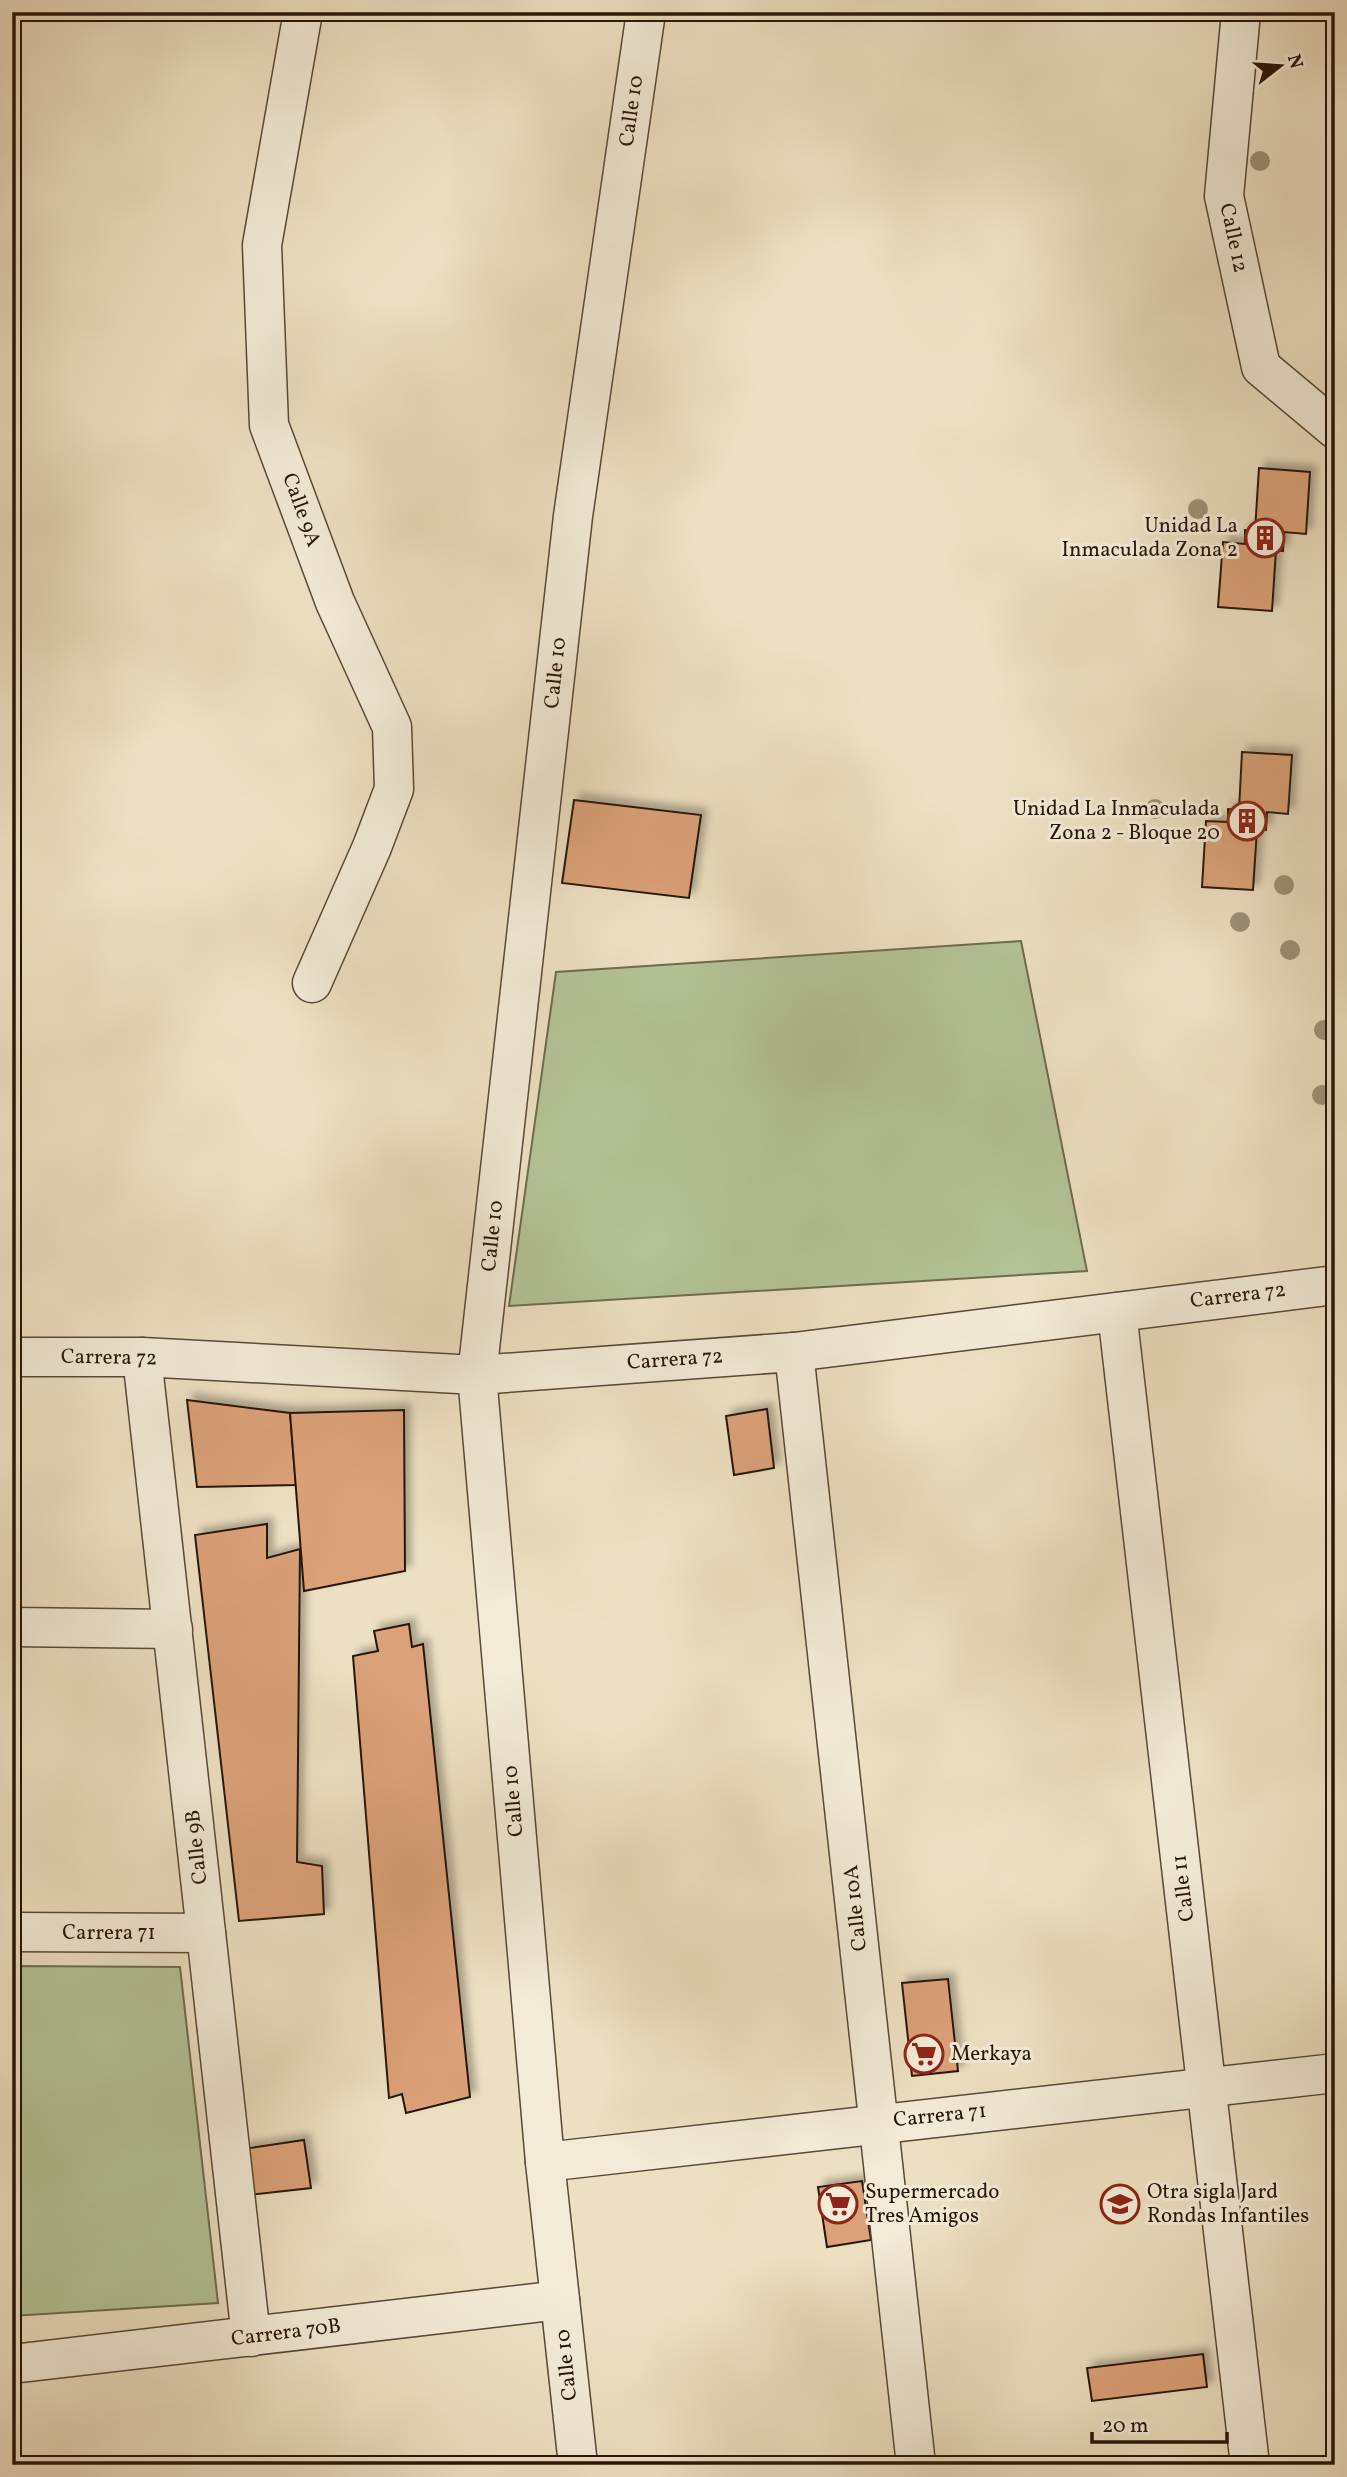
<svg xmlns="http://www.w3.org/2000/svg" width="1347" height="2477" viewBox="0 0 1347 2477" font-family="Vollkorn,serif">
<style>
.green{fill:#b3c397;stroke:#6e6c50;stroke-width:2}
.building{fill:#dba179;stroke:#281509;stroke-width:2;filter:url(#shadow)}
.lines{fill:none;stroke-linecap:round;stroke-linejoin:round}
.street-casing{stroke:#594837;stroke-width:41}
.street{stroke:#f3ebd7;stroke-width:38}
.tree{fill:#9c9278}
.labels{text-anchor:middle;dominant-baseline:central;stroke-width:6;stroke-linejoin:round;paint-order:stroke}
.street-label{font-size:21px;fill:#281509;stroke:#f3ebd7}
.poi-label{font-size:21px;fill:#281509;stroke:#f3ebd7;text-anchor:start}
</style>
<defs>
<filter id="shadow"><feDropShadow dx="6" dy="-6" stdDeviation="3.5" flood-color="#0004"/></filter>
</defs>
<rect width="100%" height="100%" fill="#ede0c2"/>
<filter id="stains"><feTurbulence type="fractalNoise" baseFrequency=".00286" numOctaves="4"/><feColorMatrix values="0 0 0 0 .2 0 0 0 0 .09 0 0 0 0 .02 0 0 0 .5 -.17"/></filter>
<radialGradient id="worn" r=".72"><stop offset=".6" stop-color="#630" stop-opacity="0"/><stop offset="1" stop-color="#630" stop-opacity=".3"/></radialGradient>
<g class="green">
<path d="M 1021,941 L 1087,1271 L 509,1306 L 556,972 Z"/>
<path d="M 12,1966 L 180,1967 L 218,2303 L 12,2316 Z"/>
</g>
<g class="building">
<path d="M 1259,468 L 1310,472 L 1306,534 L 1284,532 L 1283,551 L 1276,550 L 1272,611 L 1218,607 L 1223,542 L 1245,544 L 1245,530 L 1255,531 Z"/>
<path d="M 1242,752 L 1292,755 L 1288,814 L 1267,812 L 1266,830 L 1257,829 L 1253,890 L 1202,887 L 1206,821 L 1228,822 L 1228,809 L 1239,810 Z"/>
<path d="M 574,800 L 701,815 L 689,898 L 562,883 Z"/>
<path d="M 187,1400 L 290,1413 L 296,1485 L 197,1487 Z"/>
<path d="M 767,1409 L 774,1468 L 734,1475 L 726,1416 Z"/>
<path d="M 404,1410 L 405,1571 L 304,1591 L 290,1413 Z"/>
<path d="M 267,1524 L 267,1558 L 300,1549 L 297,1862 L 322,1866 L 324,1914 L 239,1921 L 195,1535 Z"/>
<path d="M 409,1624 L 412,1647 L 423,1644 L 470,2097 L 406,2113 L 402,2094 L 389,2098 L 353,1656 L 378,1651 L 374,1631 Z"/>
<path d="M 948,1979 L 958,2071 L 912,2076 L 902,1983 Z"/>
<path d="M 304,2140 L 311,2188 L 249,2195 L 243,2149 Z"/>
<path d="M 862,2181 L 871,2240 L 827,2247 L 818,2187 Z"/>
<path d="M 1203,2354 L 1207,2387 L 1092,2401 L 1087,2368 Z"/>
</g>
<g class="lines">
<defs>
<g id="street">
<path d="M 303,12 L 262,245 L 269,425 L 335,602 L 392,727 L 394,789 L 372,847 L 312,983"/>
<path d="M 1241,12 L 1224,196 L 1261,367 L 1335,429"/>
<path d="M 1117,1312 L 1250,2465"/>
<path d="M 794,1352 L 916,2465"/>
<path d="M 12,1357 L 142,1357 L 477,1375 L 794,1352 L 1335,1285"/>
<path d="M 142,1357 L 251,2337"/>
<path d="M 12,1627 L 173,1629"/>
<path d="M 12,1932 L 206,1933"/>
<path d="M 545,2162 L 1335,2073"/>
<path d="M 12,2364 L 560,2300"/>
<path d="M 578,2465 L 545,2162 L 477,1375 L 573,516 L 646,12"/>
</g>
</defs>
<use href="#street" class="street-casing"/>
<use href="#street" class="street"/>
</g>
<g class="tree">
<circle cx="1260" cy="161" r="10"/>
<circle cx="1198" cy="509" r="10"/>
<circle cx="1155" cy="809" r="10"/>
<circle cx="1284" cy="885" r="10"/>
<circle cx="1240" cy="922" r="10"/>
<circle cx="1290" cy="950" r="10"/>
<circle cx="1324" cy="1030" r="10"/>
<circle cx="1322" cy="1095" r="10"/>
</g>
<defs>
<symbol id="building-ring" viewBox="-11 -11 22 22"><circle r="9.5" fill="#f3ebd7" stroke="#8f2418" stroke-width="1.5"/><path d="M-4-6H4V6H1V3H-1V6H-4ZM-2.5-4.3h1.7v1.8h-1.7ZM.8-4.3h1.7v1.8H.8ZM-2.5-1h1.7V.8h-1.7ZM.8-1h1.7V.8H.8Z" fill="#8f2418"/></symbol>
<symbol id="supermarket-ring" viewBox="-11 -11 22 22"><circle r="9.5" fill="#f3ebd7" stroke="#8f2418" stroke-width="1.5"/><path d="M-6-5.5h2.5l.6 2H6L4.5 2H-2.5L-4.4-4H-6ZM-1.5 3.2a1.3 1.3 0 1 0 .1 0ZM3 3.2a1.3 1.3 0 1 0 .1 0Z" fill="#8f2418"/></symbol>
<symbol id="school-ring" viewBox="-11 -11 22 22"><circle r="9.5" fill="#f3ebd7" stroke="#8f2418" stroke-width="1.5"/><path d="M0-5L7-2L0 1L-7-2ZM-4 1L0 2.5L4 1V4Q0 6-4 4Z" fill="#8f2418"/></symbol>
</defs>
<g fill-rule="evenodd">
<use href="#building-ring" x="1243" y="516" width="44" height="44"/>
<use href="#building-ring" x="1225" y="799" width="44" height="44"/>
<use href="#supermarket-ring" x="902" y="2032" width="44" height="44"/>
<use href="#supermarket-ring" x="816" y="2182" width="44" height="44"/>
<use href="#school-ring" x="1098" y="2182" width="44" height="44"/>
</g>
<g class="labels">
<g class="street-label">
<text transform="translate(632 111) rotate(-82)">Calle 10</text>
<text transform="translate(1233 238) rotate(78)">Calle 12</text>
<text transform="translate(301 510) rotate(70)">Calle 9A</text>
<text transform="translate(556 673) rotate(-84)">Calle 10</text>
<text transform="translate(493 1236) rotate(-84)">Calle 10</text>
<text transform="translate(1238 1296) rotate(-7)">Carrera 72</text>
<text transform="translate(109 1358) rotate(1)">Carrera 72</text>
<text transform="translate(675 1360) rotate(-4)">Carrera 72</text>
<text transform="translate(514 1801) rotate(-95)">Calle 10</text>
<text transform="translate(197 1847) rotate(-96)">Calle 9B</text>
<text transform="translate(1184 1888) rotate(-97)">Calle 11</text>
<text transform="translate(856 1908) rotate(-96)">Calle 10A</text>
<text x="109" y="1933">Carrera 71</text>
<text transform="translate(940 2116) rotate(-6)">Carrera 71</text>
<text transform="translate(286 2333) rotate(-7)">Carrera 70B</text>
<text transform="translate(567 2365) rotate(-96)">Calle 10</text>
</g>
<g class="poi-label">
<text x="1238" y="526" text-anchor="end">Unidad La<tspan x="1238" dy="24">Inmaculada Zona 2</tspan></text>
<text x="1220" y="809" text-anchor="end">Unidad La Inmaculada<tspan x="1220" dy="24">Zona 2 - Bloque 20</tspan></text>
<text x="951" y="2054">Merkaya</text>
<text x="865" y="2192">Supermercado<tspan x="865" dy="24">Tres Amigos</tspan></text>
<text x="1147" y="2192">Otra sigla Jard<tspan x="1147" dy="24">Rondas Infantiles</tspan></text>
</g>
</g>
<rect width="1347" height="2477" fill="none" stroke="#ede0c2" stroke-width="42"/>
<rect x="14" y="14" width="1319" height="2449" fill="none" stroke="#281509" stroke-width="3.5"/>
<rect x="21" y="21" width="1305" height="2435" fill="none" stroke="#281509" stroke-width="2"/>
<g transform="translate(1280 66) rotate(73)" stroke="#f3ebd7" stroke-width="5" paint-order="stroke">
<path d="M0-5L12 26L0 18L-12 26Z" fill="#281509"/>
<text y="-10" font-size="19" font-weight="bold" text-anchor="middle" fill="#281509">N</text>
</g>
<path d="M1092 2432v10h135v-10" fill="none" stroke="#281509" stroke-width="3.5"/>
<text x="1102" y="2432" font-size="21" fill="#281509" stroke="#f3ebd7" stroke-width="5" paint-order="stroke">20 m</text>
<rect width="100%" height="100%" filter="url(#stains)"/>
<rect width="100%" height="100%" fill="url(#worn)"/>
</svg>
